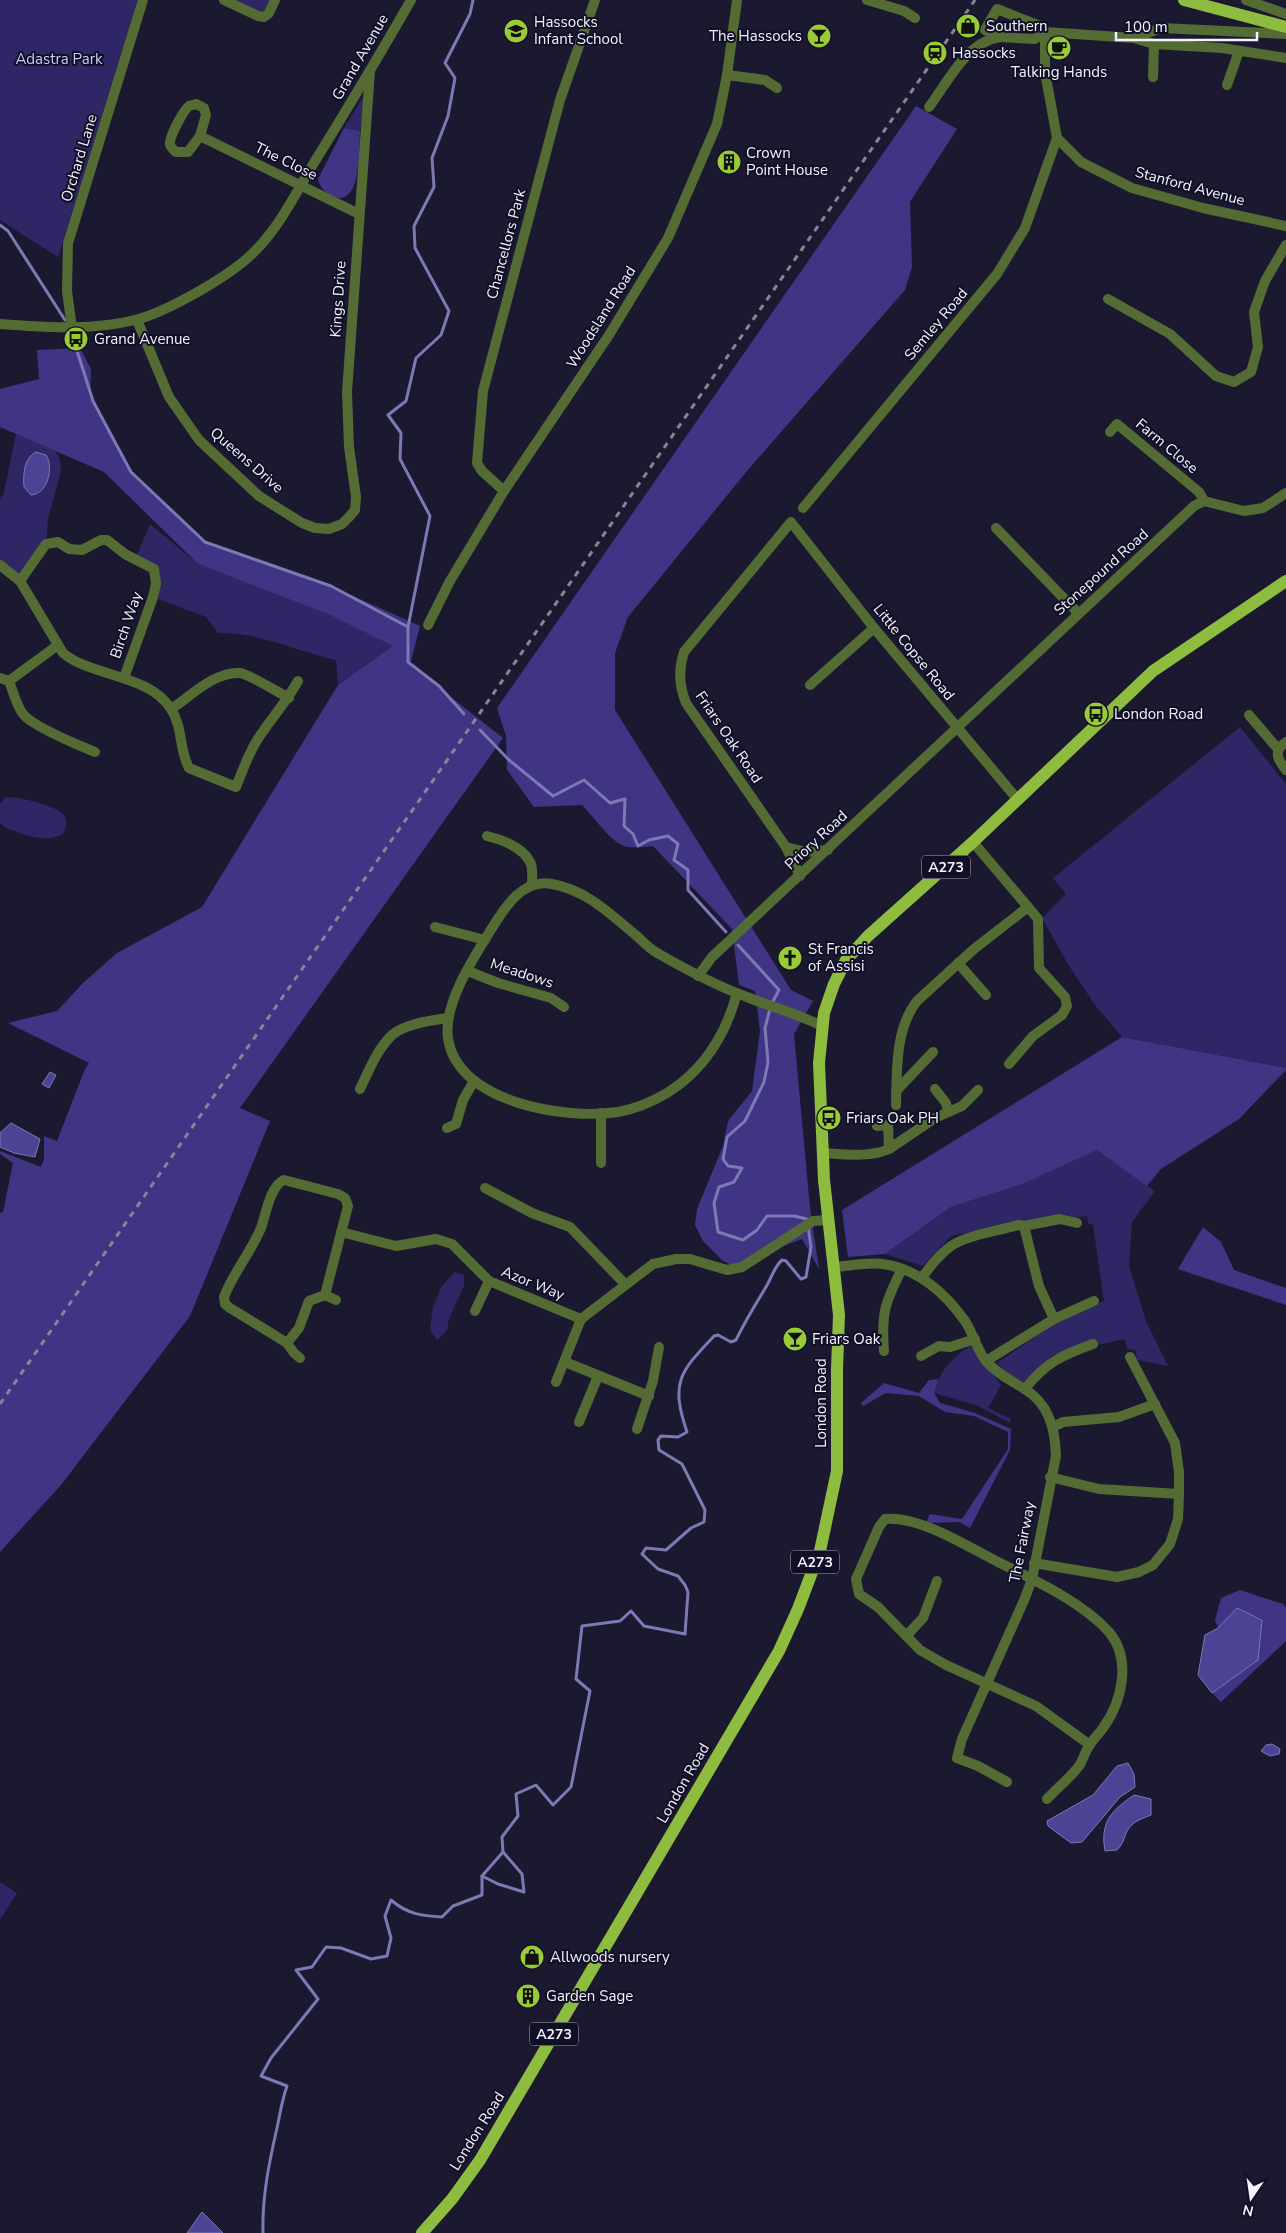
<svg xmlns="http://www.w3.org/2000/svg" width="1286" height="2233" viewBox="0 0 1286 2233" font-family="'Nunito Sans',sans-serif">
<style>
.green{fill:#2e2665}
.forest{fill:#3f3584}
.water{fill:#4c4394;stroke:#7e78b4}
.lines{fill:none;stroke-linecap:round;stroke-linejoin:round}
.stream{stroke:#7e78b4;stroke-width:3}
.minor{stroke:#556b34;stroke-width:10}
.major{stroke:#8ebc3f;stroke-width:12}
.rail{stroke:#858595;stroke-width:3;stroke-dasharray:6 6;stroke-linecap:butt}
.labels{text-anchor:middle;dominant-baseline:central;stroke-width:4;stroke-linejoin:round;paint-order:stroke}
.shield{fill:#110f26;stroke:#afafbc;stroke-width:1}
.shield-label{font-size:14px;font-weight:bold;fill:#f3f3fd}
.poi-label{font-size:15px;fill:#f3f3fd;stroke:#110f26;text-anchor:start}
.street-label{font-size:15px;fill:#f3f3fd;stroke:#110f26}
.park-label{font-size:15px;fill:#c9caf7;stroke:#110f26}
</style>
<rect width="100%" height="100%" fill="#1a1930"/>
<g class="green">
<path d="M 0,0 L 138,0 L 58,257 L 0,220 Z"/>
<path d="M 232,0 L 271,0 L 266,9 L 260,12 Z"/>
<path d="M 363,97 L 365,99 L 360,131 L 344,128 Z"/>
<path d="M 16,434 L 55,450 L 60,460 L 61,471 L 48,519 L 46,544 L 20,581 L 0,565 L 0,500 L 4,492 Z"/>
<path d="M 150,524 L 198,564 L 330,615 L 394,646 L 338,685 L 336,660 C 296,651 259,632 218,633 L 206,617 L 153,597 L 156,576 L 135,559 Z"/>
<path d="M 1240,727 L 1286,784 L 1286,1068 L 1122,1037 L 1095,1005 L 1069,966 L 1042,918 L 1066,894 L 1053,878 Z"/>
<path d="M 11,797 C 22,798 57,806 64,815 C 68,821 66,828 63,834 C 46,844 21,834 4,827 L 0,823 L 0,804 L 5,798 Z"/>
<path d="M 1097,1150 L 1155,1191 L 1132,1222 L 1129,1266 L 1146,1321 L 1168,1366 L 1137,1360 L 1135,1350 L 1127,1349 L 1125,1339 L 1098,1345 L 1095,1340 L 1052,1356 L 1024,1382 L 1009,1375 L 997,1363 L 1060,1320 L 1104,1301 L 1093,1225 L 1088,1223 L 1087,1216 L 1075,1218 L 1060,1214 L 951,1236 L 923,1266 L 885,1254 L 951,1207 L 1023,1184 Z"/>
<path d="M 455,1272 L 464,1275 L 464,1286 L 449,1319 L 447,1330 L 437,1340 L 430,1330 L 433,1306 L 442,1286 Z"/>
<path d="M 971,1346 L 1001,1385 L 988,1408 L 1011,1419 L 1010,1423 L 976,1405 L 934,1393 C 938,1373 953,1356 971,1346 Z"/>
<path d="M 0,1882 L 17,1893 L 0,1920 Z"/>
</g>
<g class="forest">
<path d="M 916,106 L 957,129 L 910,202 L 912,267 L 905,290 L 747,471 L 628,617 L 615,653 L 615,710 L 791,990 L 813,1001 L 794,1034 L 810,1208 L 819,1269 L 802,1239 L 778,1248 L 741,1271 L 722,1260 L 703,1241 L 695,1225 L 697,1209 L 723,1146 L 728,1121 L 752,1091 L 760,1031 L 755,991 L 739,985 L 732,929 L 653,846 C 645,847 637,848 629,847 C 612,846 594,816 582,805 L 534,807 L 507,770 L 506,736 L 497,708 Z"/>
<path d="M 344,128 L 360,131 C 359,147 362,209 333,196 C 325,193 320,188 318,179 Z"/>
<path d="M 80,348 L 91,369 L 90,398 L 131,472 L 205,541 L 331,586 L 420,626 L 410,665 L 503,738 L 240,1108 L 270,1121 L 190,1316 L 61,1485 L 0,1552 L 0,1213 L 3,1212 L 13,1163 L 0,1154 L 0,1151 L 41,1167 L 44,1159 L 44,1136 L 57,1141 L 85,1069 L 89,1063 L 8,1023 L 57,1011 L 84,982 L 117,953 L 202,907 L 338,685 L 393,646 L 330,615 L 198,564 L 104,472 L 0,427 L 0,389 L 39,379 L 37,350 Z"/>
<path d="M 1122,1037 L 1286,1068 L 1286,1070 L 1239,1119 L 1161,1169 L 1147,1186 L 1097,1150 L 1023,1184 L 951,1207 L 885,1254 L 848,1257 L 842,1210 Z"/>
<path d="M 1203,1227 L 1221,1242 L 1234,1270 L 1286,1288 L 1286,1305 L 1178,1269 Z"/>
<path d="M 938,1379 L 934,1393 L 940,1403 L 975,1413 L 1011,1429 L 1010,1450 L 970,1528 L 959,1522 L 926,1523 L 930,1514 L 962,1519 L 1008,1449 L 1008,1432 L 974,1416 L 945,1412 L 919,1396 L 886,1393 L 863,1406 L 861,1403 L 884,1383 L 919,1393 L 929,1380 Z"/>
<path d="M 1240,1590 L 1283,1604 L 1286,1608 L 1286,1641 L 1221,1702 L 1212,1693 L 1257,1660 L 1262,1619 L 1237,1608 L 1218,1628 L 1215,1620 L 1221,1598 Z"/>
</g>
<g class="water">
<path d="M 36,452 L 46,455 C 54,467 48,494 31,495 L 24,487 C 23,474 24,458 36,452 Z"/>
<path d="M 50,1072 L 56,1075 L 49,1088 L 42,1084 Z"/>
<path d="M 11,1123 L 40,1139 L 35,1157 L 14,1153 L 0,1147 L 0,1133 Z"/>
<path d="M 1237,1608 L 1262,1620 L 1258,1660 L 1212,1693 L 1198,1675 L 1205,1635 L 1218,1628 Z"/>
<path d="M 1272,1744 L 1280,1749 L 1279,1754 L 1270,1756 L 1261,1751 L 1266,1745 Z"/>
<path d="M 1128,1763 L 1134,1774 L 1135,1787 L 1120,1797 L 1082,1842 L 1071,1843 L 1048,1826 L 1047,1821 L 1093,1795 L 1117,1766 Z"/>
<path d="M 1134,1795 L 1151,1799 L 1151,1815 C 1144,1818 1134,1821 1129,1828 C 1123,1837 1125,1842 1117,1850 L 1105,1851 C 1100,1822 1111,1811 1134,1795 Z"/>
<path d="M 202,2212 L 223,2233 L 187,2233 Z"/>
</g>
<g class="lines">
<g class="stream">
<path d="M 0,225 L 8,231 L 65,320"/>
<path d="M 72,335 L 93,401 L 131,472 L 205,542 L 331,586 L 408,627"/>
<path d="M 464,714 L 439,686 L 408,662 L 408,627 L 430,516 L 400,459 L 401,433 L 388,415 L 406,401 L 416,358 L 441,335 L 449,311 L 415,248 L 414,226 L 434,187 L 432,158 L 448,116 L 455,78 L 445,63 L 470,14 L 473,0"/>
<path d="M 480,730 L 509,760 L 553,796 L 584,780 L 610,803 L 625,799 L 624,826 L 633,834 L 638,846 L 649,840 L 668,836 L 678,844 L 674,860 L 688,870 L 688,890 L 726,932"/>
<path d="M 482,1876 L 498,1884 L 524,1892 L 522,1874 L 503,1852 L 502,1837 L 518,1816 L 516,1794 L 536,1785 L 553,1805 L 571,1787 L 590,1691 L 576,1679 L 582,1626 L 620,1621 L 631,1611 L 644,1626 L 685,1634 L 688,1592 L 685,1585 L 678,1576 L 658,1569 L 642,1554 L 646,1548 L 666,1550 L 691,1528 L 704,1522 L 705,1510 L 682,1464 L 659,1450 L 658,1440 L 661,1436 L 678,1437 L 687,1432 C 670,1382 680,1372 714,1336 L 718,1335 L 731,1342 L 736,1340 C 745,1321 755,1305 766,1287 C 771,1279 774,1267 782,1260 L 786,1261 L 801,1279 L 806,1277 L 811,1247 L 807,1219 L 794,1216 L 767,1216 L 757,1230 L 743,1240 L 718,1232 L 714,1203 L 719,1187 L 734,1182 L 742,1168 L 728,1166 L 723,1159 L 727,1137 L 745,1121 L 764,1082 L 768,1062 L 765,1028 L 771,1005 L 779,990 L 738,945"/>
<path d="M 263,2233 C 262,2197 269,2163 277,2128 C 280,2114 282,2100 287,2086 L 261,2076 L 271,2058 L 318,1999 L 296,1970 L 312,1967 L 326,1947 L 341,1948 L 371,1959 L 387,1956 L 391,1938 L 385,1916 L 391,1900 C 407,1914 422,1916 442,1917 L 453,1906 L 482,1895 L 482,1876 L 503,1852"/>
</g>
<g class="minor">
<path d="M 224,0 L 258,16 L 264,17 L 269,13 L 275,0"/>
<path d="M 867,0 L 904,11 L 915,18"/>
<path d="M 1246,0 L 1286,14"/>
<path d="M 1045,32 L 1040,26 L 997,9 L 985,30 L 1000,37 L 1035,39 L 1045,32 L 1134,38 L 1161,28 L 1286,34"/>
<path d="M 1045,32 L 1045,72 L 1057,138 L 1081,162 L 1132,188 L 1203,208 L 1286,226"/>
<path d="M 1134,38 L 1154,44 L 1222,48 L 1286,58"/>
<path d="M 727,75 L 765,80 L 777,88"/>
<path d="M 1153,77 L 1154,44"/>
<path d="M 1227,85 L 1239,51"/>
<path d="M 929,107 C 948,82 966,42 1000,37"/>
<path d="M 200,136 L 206,115 L 204,108 L 196,104 L 189,106 C 183,111 171,134 170,142 C 169,147 173,149 176,152 L 188,152 L 200,136 L 359,214"/>
<path d="M 1108,299 L 1170,334 L 1216,376 L 1234,382 L 1251,372 L 1258,347 L 1254,312 L 1265,281 L 1286,245"/>
<path d="M 137,320 L 169,397 L 199,440 L 259,496 L 302,523 L 315,528 L 329,529 L 342,524 L 349,517 L 355,510 L 356,497 L 349,447 L 347,392 L 370,71"/>
<path d="M 0,324 C 46,327 90,331 135,320 C 167,312 230,276 253,253 C 278,229 295,195 312,166 C 346,111 379,56 411,0"/>
<path d="M 72,328 L 67,291 L 68,243 L 143,0"/>
<path d="M 1110,432 L 1117,424 L 1199,492 L 1204,501"/>
<path d="M 504,491 L 482,471 L 477,463 L 483,391 L 560,100 L 595,0"/>
<path d="M 803,508 L 997,274 L 1025,228 L 1057,138"/>
<path d="M 996,528 L 1078,613"/>
<path d="M 0,565 L 20,581 L 63,653 C 91,677 150,674 171,709 C 183,727 179,750 189,768 L 236,787 C 244,767 251,747 264,730 C 276,713 288,699 298,681"/>
<path d="M 20,581 L 46,544 L 58,542 L 69,549 L 82,550 L 101,540 L 107,540 L 125,554 L 154,569 L 156,584 L 153,597 L 124,678"/>
<path d="M 428,625 L 450,581 L 504,491 L 609,335 L 668,238 L 717,124 L 727,75 L 737,0"/>
<path d="M 0,678 L 9,681 L 58,645"/>
<path d="M 9,681 C 13,691 16,705 23,714 C 33,727 78,745 95,752"/>
<path d="M 810,685 L 874,628"/>
<path d="M 171,709 C 191,696 215,671 240,673 C 249,674 279,693 289,698"/>
<path d="M 1249,715 L 1278,749"/>
<path d="M 1286,742 C 1273,751 1277,759 1286,770"/>
<path d="M 487,836 C 503,840 524,847 531,864 C 533,870 532,878 532,884"/>
<path d="M 786,847 L 806,852 L 828,850"/>
<path d="M 800,876 L 786,847 L 686,703 C 679,686 678,670 684,652 L 791,522 L 874,628 L 1018,800"/>
<path d="M 435,927 L 485,940"/>
<path d="M 958,963 L 986,995"/>
<path d="M 468,971 L 498,983 L 551,998 L 564,1007"/>
<path d="M 698,976 L 712,957 L 1194,506 L 1204,501 L 1244,511 L 1263,508 L 1286,493"/>
<path d="M 737,993 C 726,1034 704,1070 667,1093 C 652,1102 635,1109 618,1112 C 566,1120 457,1103 448,1038 C 443,1004 474,957 492,928 C 505,907 523,878 552,884 C 587,890 611,915 638,937 C 644,943 651,950 659,954 C 687,970 716,986 747,997 C 772,1007 798,1014 822,1026"/>
<path d="M 1009,1064 L 1033,1036 L 1062,1015 L 1067,1006 L 1065,997 L 1039,968 L 1038,919 L 1028,907"/>
<path d="M 360,1089 C 369,1071 377,1049 392,1035 C 404,1024 433,1020 448,1018"/>
<path d="M 935,1089 L 946,1103 L 948,1112"/>
<path d="M 896,1091 L 933,1052"/>
<path d="M 896,1105 C 897,1070 895,1029 917,1001 L 974,949 L 1028,907 L 973,842"/>
<path d="M 601,1113 L 601,1163"/>
<path d="M 447,1128 L 456,1124 L 463,1100 L 474,1081"/>
<path d="M 889,1149 L 935,1118 L 962,1106 L 978,1090"/>
<path d="M 823,1153 C 844,1154 869,1158 889,1149 L 888,1125 L 877,1126"/>
<path d="M 485,1188 L 532,1213 L 570,1227 L 625,1284"/>
<path d="M 1024,1226 L 1060,1219 L 1077,1223"/>
<path d="M 341,1232 L 396,1246 L 436,1239 L 452,1244 L 489,1281 L 581,1319"/>
<path d="M 834,1267 C 849,1266 868,1262 883,1264 C 918,1269 945,1293 965,1321 C 973,1333 977,1350 986,1361 C 996,1373 1010,1380 1023,1388 C 1049,1403 1055,1428 1056,1456 L 1032,1579 L 1025,1598 L 962,1739 L 957,1758 L 978,1766 L 1007,1782"/>
<path d="M 922,1278 C 930,1266 939,1255 951,1246 C 967,1235 998,1231 1018,1225 L 1024,1226 L 1039,1286 L 1054,1319 L 986,1361"/>
<path d="M 475,1311 L 489,1281"/>
<path d="M 1054,1319 L 1094,1301"/>
<path d="M 287,1343 L 299,1328 L 309,1301 L 325,1295 L 336,1300"/>
<path d="M 884,1351 C 881,1314 885,1302 902,1269"/>
<path d="M 921,1356 L 939,1346 L 950,1347 L 975,1339"/>
<path d="M 300,1358 L 294,1353 L 287,1343 L 230,1308 L 225,1304 L 224,1297 C 233,1273 251,1252 261,1228 C 266,1214 270,1186 284,1180 L 338,1194 L 345,1198 L 348,1206 L 325,1295"/>
<path d="M 565,1362 L 649,1396"/>
<path d="M 556,1382 L 581,1319 L 653,1264 L 676,1259 L 690,1259 L 727,1270 L 742,1267 L 813,1221 L 828,1220"/>
<path d="M 1025,1389 C 1045,1363 1062,1355 1093,1344"/>
<path d="M 579,1422 L 598,1376"/>
<path d="M 1053,1427 L 1063,1422 L 1119,1417 L 1155,1404"/>
<path d="M 637,1429 L 653,1381 L 659,1347"/>
<path d="M 1050,1477 L 1099,1489 L 1179,1494"/>
<path d="M 1034,1563 L 1117,1577 L 1139,1572 L 1153,1565 L 1170,1544 L 1178,1519 L 1179,1494 L 1179,1472 L 1175,1443 L 1130,1357"/>
<path d="M 907,1635 L 923,1618 L 937,1581"/>
<path d="M 1047,1799 C 1057,1788 1070,1778 1079,1766 C 1083,1760 1085,1752 1089,1746 C 1093,1739 1099,1734 1103,1728 C 1122,1702 1132,1659 1109,1632 C 1082,1602 1034,1580 998,1562 C 966,1546 921,1516 885,1519 L 879,1527 L 856,1579 L 859,1594 L 878,1607 L 920,1650 L 946,1665 L 1036,1706 L 1090,1745"/>
</g>
<g class="major">
<path d="M 1184,0 L 1286,27"/>
<path d="M 422,2233 L 452,2199 L 480,2160 L 779,1651 L 798,1609 L 820,1551 L 837,1471 L 837,1369 L 839,1315 L 824,1180 L 819,1063 L 824,1013 L 834,984 L 846,960 L 868,936 L 973,842 L 1153,671 L 1286,581"/>
</g>
<path class="rail" d="M 0,1404 L 975,0"/>
</g>
<defs>
<symbol id="shop-disc" viewBox="-11 -11 22 22"><circle r="9.5" fill="#98cb37" stroke="#110f26"/><path d="M-5-2.5h2.3a2.7 3.5 0 0 1 5.4 0H5L5.5 6h-11ZM-1.5-2.5h3a1.5 2.3 0 0 0-3 0Z" fill="#111"/></symbol>
<symbol id="school-disc" viewBox="-11 -11 22 22"><circle r="9.5" fill="#98cb37" stroke="#110f26"/><path d="M0-5L7-2L0 1L-7-2ZM-4 1L0 2.5L4 1V4Q0 6-4 4Z" fill="#111"/></symbol>
<symbol id="bar-disc" viewBox="-11 -11 22 22"><circle r="9.5" fill="#98cb37" stroke="#110f26"/><path d="M-6-5H6L.8 .8V4.5H3.5V6h-7V4.5H-.8V.8Z" fill="#111"/></symbol>
<symbol id="cafe-disc" viewBox="-11 -11 22 22"><circle r="9.5" fill="#98cb37" stroke="#110f26"/><path d="M-5.5-4.5H6V0H3Q3 3.5 0 3.5H-2.5Q-5.5 3.5-5.5 0ZM3-3.2v2h1.7v-2ZM-6 4.5H4V6H-6Z" fill="#111"/></symbol>
<symbol id="station-disc" viewBox="-11 -11 22 22"><circle r="9.5" fill="#98cb37" stroke="#110f26"/><path d="M-3-6H3Q5-6 5-4V2Q5 4 3 4L4.5 6H3L1.5 4h-3L-3 6H-4.5L-3 4Q-5 4-5 2V-4Q-5-6-3-6ZM-3.5-4v3h7v-3ZM-3.5 1v1.5H-2V1ZM2 1v1.5H3.5V1Z" fill="#111"/></symbol>
<symbol id="building-disc" viewBox="-11 -11 22 22"><circle r="9.5" fill="#98cb37" stroke="#110f26"/><path d="M-4-6H4V6H1V3H-1V6H-4ZM-2.5-4.3h1.7v1.8h-1.7ZM.8-4.3h1.7v1.8H.8ZM-2.5-1h1.7V.8h-1.7ZM.8-1h1.7V.8H.8Z" fill="#111"/></symbol>
<symbol id="bus-disc" viewBox="-11 -11 22 22"><circle r="9.5" fill="#98cb37" stroke="#110f26"/><path d="M-5-6H5V4H4V6H2V4H-2V6H-4V4H-5ZM-3.5-4V0h7V-4ZM-3.5 1.2v1.5H-2V1.2ZM2 1.2v1.5H3.5V1.2Z" fill="#111"/></symbol>
<symbol id="church-disc" viewBox="-11 -11 22 22"><circle r="9.5" fill="#98cb37" stroke="#110f26"/><path d="M-1.2-6h2.4v3.5h3.3v2.4h-3.3V6h-2.4V-.1h-3.3v-2.4h3.3Z" fill="#111"/></symbol>
</defs>
<g fill-rule="evenodd">
<use href="#shop-disc" x="954" y="12" width="28" height="28"/>
<use href="#school-disc" x="502" y="17" width="28" height="28"/>
<use href="#bar-disc" x="805" y="22" width="28" height="28"/>
<use href="#cafe-disc" x="1045" y="34" width="28" height="28"/>
<use href="#station-disc" x="921" y="39" width="28" height="28"/>
<use href="#building-disc" x="715" y="148" width="28" height="28"/>
<use href="#bus-disc" x="62" y="325" width="28" height="28"/>
<use href="#bus-disc" x="1082" y="700" width="28" height="28"/>
<use href="#church-disc" x="776" y="944" width="28" height="28"/>
<use href="#bus-disc" x="815" y="1104" width="28" height="28"/>
<use href="#bar-disc" x="781" y="1325" width="28" height="28"/>
<use href="#shop-disc" x="518" y="1943" width="28" height="28"/>
<use href="#building-disc" x="514" y="1982" width="28" height="28"/>
</g>
<g class="labels">
<g class="shield">
<rect x="922" y="855.5" width="48" height="23" rx="4"/>
<rect x="791" y="1550.5" width="48" height="23" rx="4"/>
<rect x="530" y="2022.5" width="48" height="23" rx="4"/>
</g>
<g class="shield-label">
<text x="946" y="867">A273</text>
<text x="815" y="1562">A273</text>
<text x="554" y="2034">A273</text>
</g>
<g class="poi-label">
<text x="534" y="22">Hassocks<tspan x="534" dy="17">Infant School</tspan></text>
<text x="986" y="26">Southern</text>
<text x="802" y="36" text-anchor="end">The Hassocks</text>
<text x="952" y="53">Hassocks</text>
<text x="1059" y="72" text-anchor="middle">Talking Hands</text>
<text x="746" y="153">Crown<tspan x="746" dy="17">Point House</tspan></text>
<text x="94" y="339">Grand Avenue</text>
<text x="1114" y="714">London Road</text>
<text x="808" y="949">St Francis<tspan x="808" dy="17">of Assisi</tspan></text>
<text x="846" y="1118">Friars Oak PH</text>
<text x="812" y="1339">Friars Oak</text>
<text x="550" y="1957">Allwoods nursery</text>
<text x="546" y="1996">Garden Sage</text>
</g>
<g class="street-label">
<text transform="translate(360 57) rotate(-60)">Grand Avenue</text>
<text transform="translate(79 158) rotate(-73)">Orchard Lane</text>
<text transform="translate(286 161) rotate(26)">The Close</text>
<text transform="translate(1190 186) rotate(15)">Stanford Avenue</text>
<text transform="translate(506 244) rotate(-75)">Chancellors Park</text>
<text transform="translate(338 299) rotate(-86)">Kings Drive</text>
<text transform="translate(601 317) rotate(-58)">Woodsland Road</text>
<text transform="translate(936 324) rotate(-50)">Semley Road</text>
<text transform="translate(1167 446) rotate(40)">Farm Close</text>
<text transform="translate(247 460) rotate(41)">Queens Drive</text>
<text transform="translate(1101 572) rotate(-42)">Stonepound Road</text>
<text transform="translate(126 625) rotate(-71)">Birch Way</text>
<text transform="translate(914 652) rotate(51)">Little Copse Road</text>
<text transform="translate(729 737) rotate(56)">Friars Oak Road</text>
<text transform="translate(816 840) rotate(-43)">Priory Road</text>
<text transform="translate(522 973) rotate(18)">Meadows</text>
<text transform="translate(533 1283) rotate(22)">Azor Way</text>
<text transform="translate(821 1403) rotate(-90)">London Road</text>
<text transform="translate(1022 1542) rotate(-79)">The Fairway</text>
<text transform="translate(683 1783) rotate(-60)">London Road</text>
<text transform="translate(477 2131) rotate(-58)">London Road</text>
</g>
<g class="park-label">
<text x="59" y="59">Adastra Park</text>
</g>
</g>
<g transform="translate(1251 2198) rotate(193)" stroke="#110f26" stroke-width="4" paint-order="stroke">
<path d="M0-4L9 19L0 12L-9 19Z" fill="#f3f3fd"/>
<text y="-8" font-size="14" font-weight="bold" text-anchor="middle" fill="#f3f3fd">N</text>
</g>
<path d="M1116 32v8h141v-8" fill="none" stroke="#f3f3fd" stroke-width="2.5"/>
<text x="1124" y="32" font-size="15" fill="#f3f3fd" stroke="#110f26" stroke-width="4" paint-order="stroke">100 m</text>
</svg>
